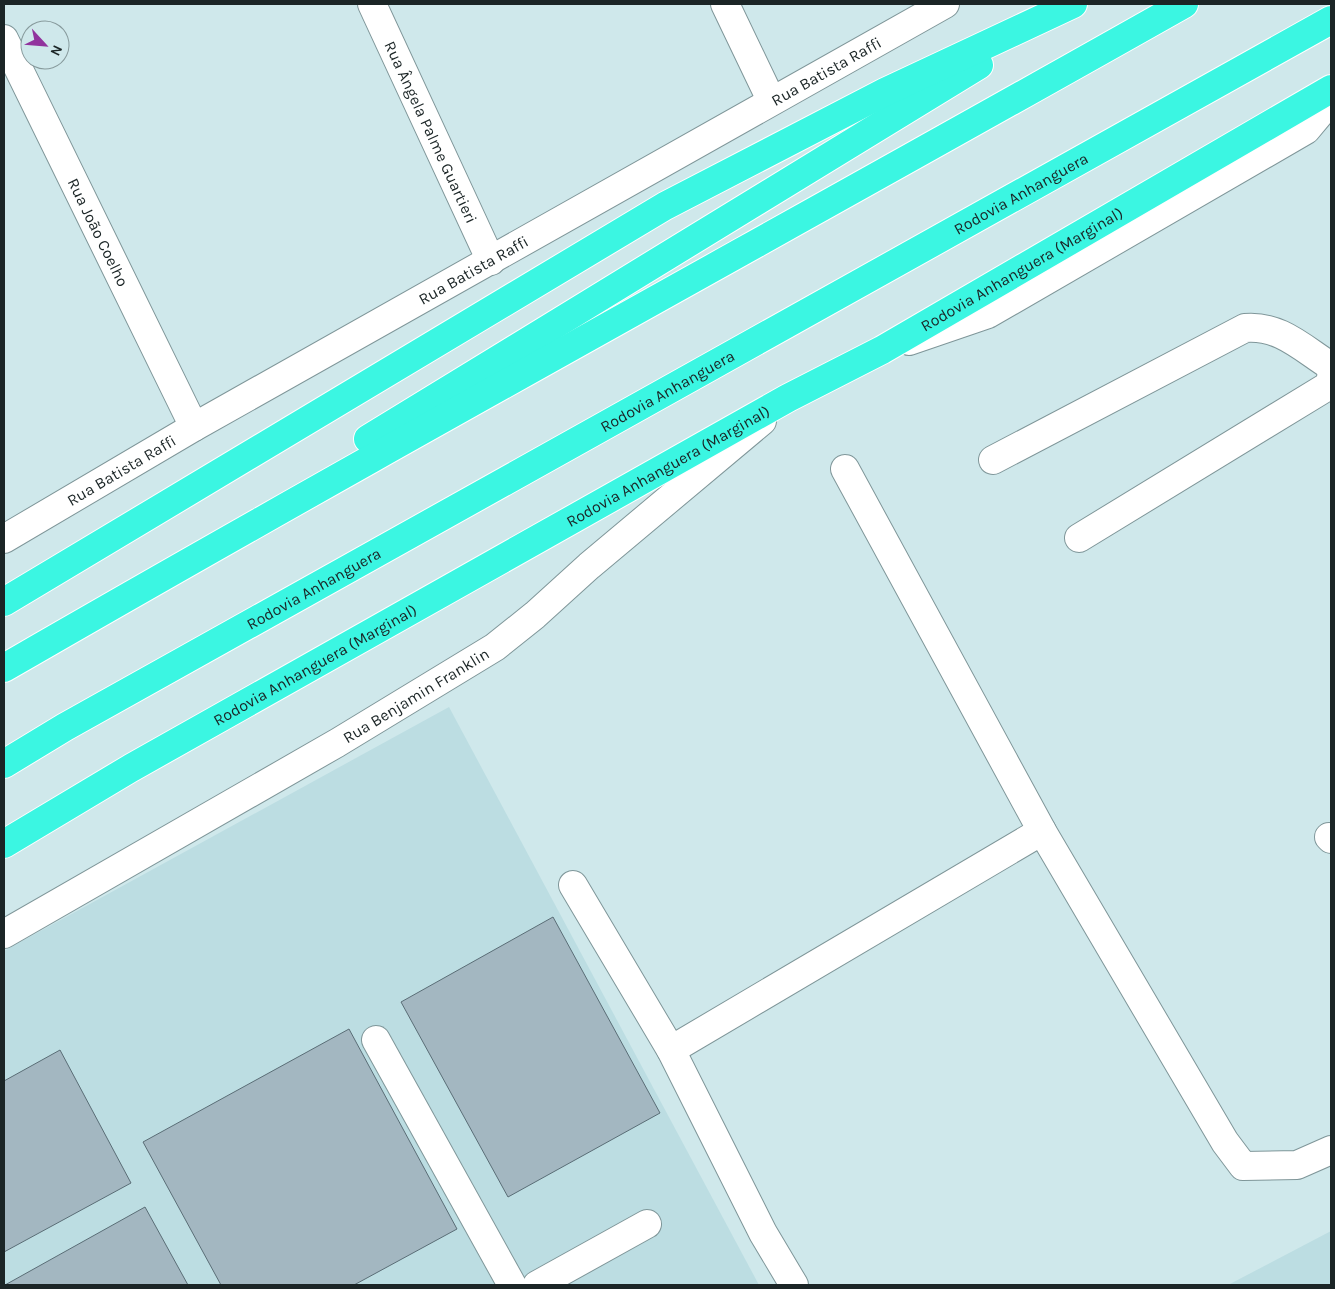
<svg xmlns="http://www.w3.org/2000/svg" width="1335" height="1289" viewBox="0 0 1335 1289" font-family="Karla,sans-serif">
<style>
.built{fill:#bcdde2}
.building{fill:#a3b7c1;stroke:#5a6d76}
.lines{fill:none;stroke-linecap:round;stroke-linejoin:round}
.minor-casing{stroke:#7f9699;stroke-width:30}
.highway-casing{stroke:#fff;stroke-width:30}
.minor{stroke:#fff;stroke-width:28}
.highway{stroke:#3bf6e2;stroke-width:28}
.labels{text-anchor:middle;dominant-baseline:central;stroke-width:4;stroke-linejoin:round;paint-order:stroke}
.street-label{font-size:16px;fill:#1b2526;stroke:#cfe8eb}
</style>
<rect width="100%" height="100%" fill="#cfe8eb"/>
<g class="built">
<path d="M 449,707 L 759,1285 L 4,1285 L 4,951 Z"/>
<path d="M 1331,1231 L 1331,1285 L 1228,1285 Z"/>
</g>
<g class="building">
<path d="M 553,917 L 660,1113 L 508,1197 L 401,1002 Z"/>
<path d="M 349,1029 L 457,1229 L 354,1285 L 221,1285 L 143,1142 Z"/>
<path d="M 60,1050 L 131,1183 L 4,1252 L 4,1081 Z"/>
<path d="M 145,1207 L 188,1285 L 5,1285 Z"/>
</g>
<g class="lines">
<defs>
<g id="minor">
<path id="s1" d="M 372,4 L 491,261"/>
<path d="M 725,4 L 771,100"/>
<path id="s2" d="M 4,39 L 194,427"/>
<path d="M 909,341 L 988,314 L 1306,130 L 1331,100"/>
<path d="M 993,460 L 1245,328 C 1279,325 1301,347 1329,365 L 1331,371"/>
<path d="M 845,469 L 1042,831 L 1225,1142 L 1243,1166 L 1297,1165 L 1331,1150"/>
<path d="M 1079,538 L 1328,386 L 1331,379"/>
<path id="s3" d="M 4,539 L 194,427 L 945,4"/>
<path d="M 1329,837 L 1331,839"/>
<path d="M 573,885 L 671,1050 L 763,1233 L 794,1285"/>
<path id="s4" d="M 4,934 L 337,743 L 495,647 L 535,615 L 589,566 L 762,421"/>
<path d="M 376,1040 L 512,1285"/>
<path d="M 671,1050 L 1042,831"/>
<path d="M 537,1285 L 647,1224"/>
</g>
<g id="highway">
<path d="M 368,439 L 979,65"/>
<path d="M 4,602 L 665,206 L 885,92 L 1073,4"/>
<path d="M 4,668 C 395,442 791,226 1184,4"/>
<path id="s5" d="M 4,764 L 65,727 L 1331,20"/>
<path id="s6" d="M 4,844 L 131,768 L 788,398 L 882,350 L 1331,89"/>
</g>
</defs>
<use href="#minor" class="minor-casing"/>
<use href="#highway" class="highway-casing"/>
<use href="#minor" class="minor"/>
<use href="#highway" class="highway"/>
</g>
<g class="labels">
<g class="street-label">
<text stroke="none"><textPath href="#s3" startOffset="946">Rua Batista Raffi</textPath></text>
<text stroke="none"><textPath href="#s1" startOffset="141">Rua Ângela Palme Guartieri</textPath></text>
<text stroke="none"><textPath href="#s5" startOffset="1166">Rodovia Anhanguera</textPath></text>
<text stroke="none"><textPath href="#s2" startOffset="215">Rua João Coelho</textPath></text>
<text stroke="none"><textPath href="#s6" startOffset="1169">Rodovia Anhanguera (Marginal)</textPath></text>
<text stroke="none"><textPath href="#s3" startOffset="541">Rua Batista Raffi</textPath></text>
<text stroke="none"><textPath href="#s5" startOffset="761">Rodovia Anhanguera</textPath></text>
<text stroke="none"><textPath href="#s6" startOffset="764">Rodovia Anhanguera (Marginal)</textPath></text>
<text stroke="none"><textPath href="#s3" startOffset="136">Rua Batista Raffi</textPath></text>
<text stroke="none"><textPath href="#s5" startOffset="356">Rodovia Anhanguera</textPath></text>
<text stroke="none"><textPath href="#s6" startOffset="359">Rodovia Anhanguera (Marginal)</textPath></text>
<text stroke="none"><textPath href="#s4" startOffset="476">Rua Benjamin Franklin</textPath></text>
</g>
</g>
<rect width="1335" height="1289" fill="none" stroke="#1b2526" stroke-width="10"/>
<g transform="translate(45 45) rotate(116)"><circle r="24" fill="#cfe8eb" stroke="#879a9c"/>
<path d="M0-4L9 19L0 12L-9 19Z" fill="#91339d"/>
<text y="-8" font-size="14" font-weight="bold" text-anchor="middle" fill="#1b2526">N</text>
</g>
</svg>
